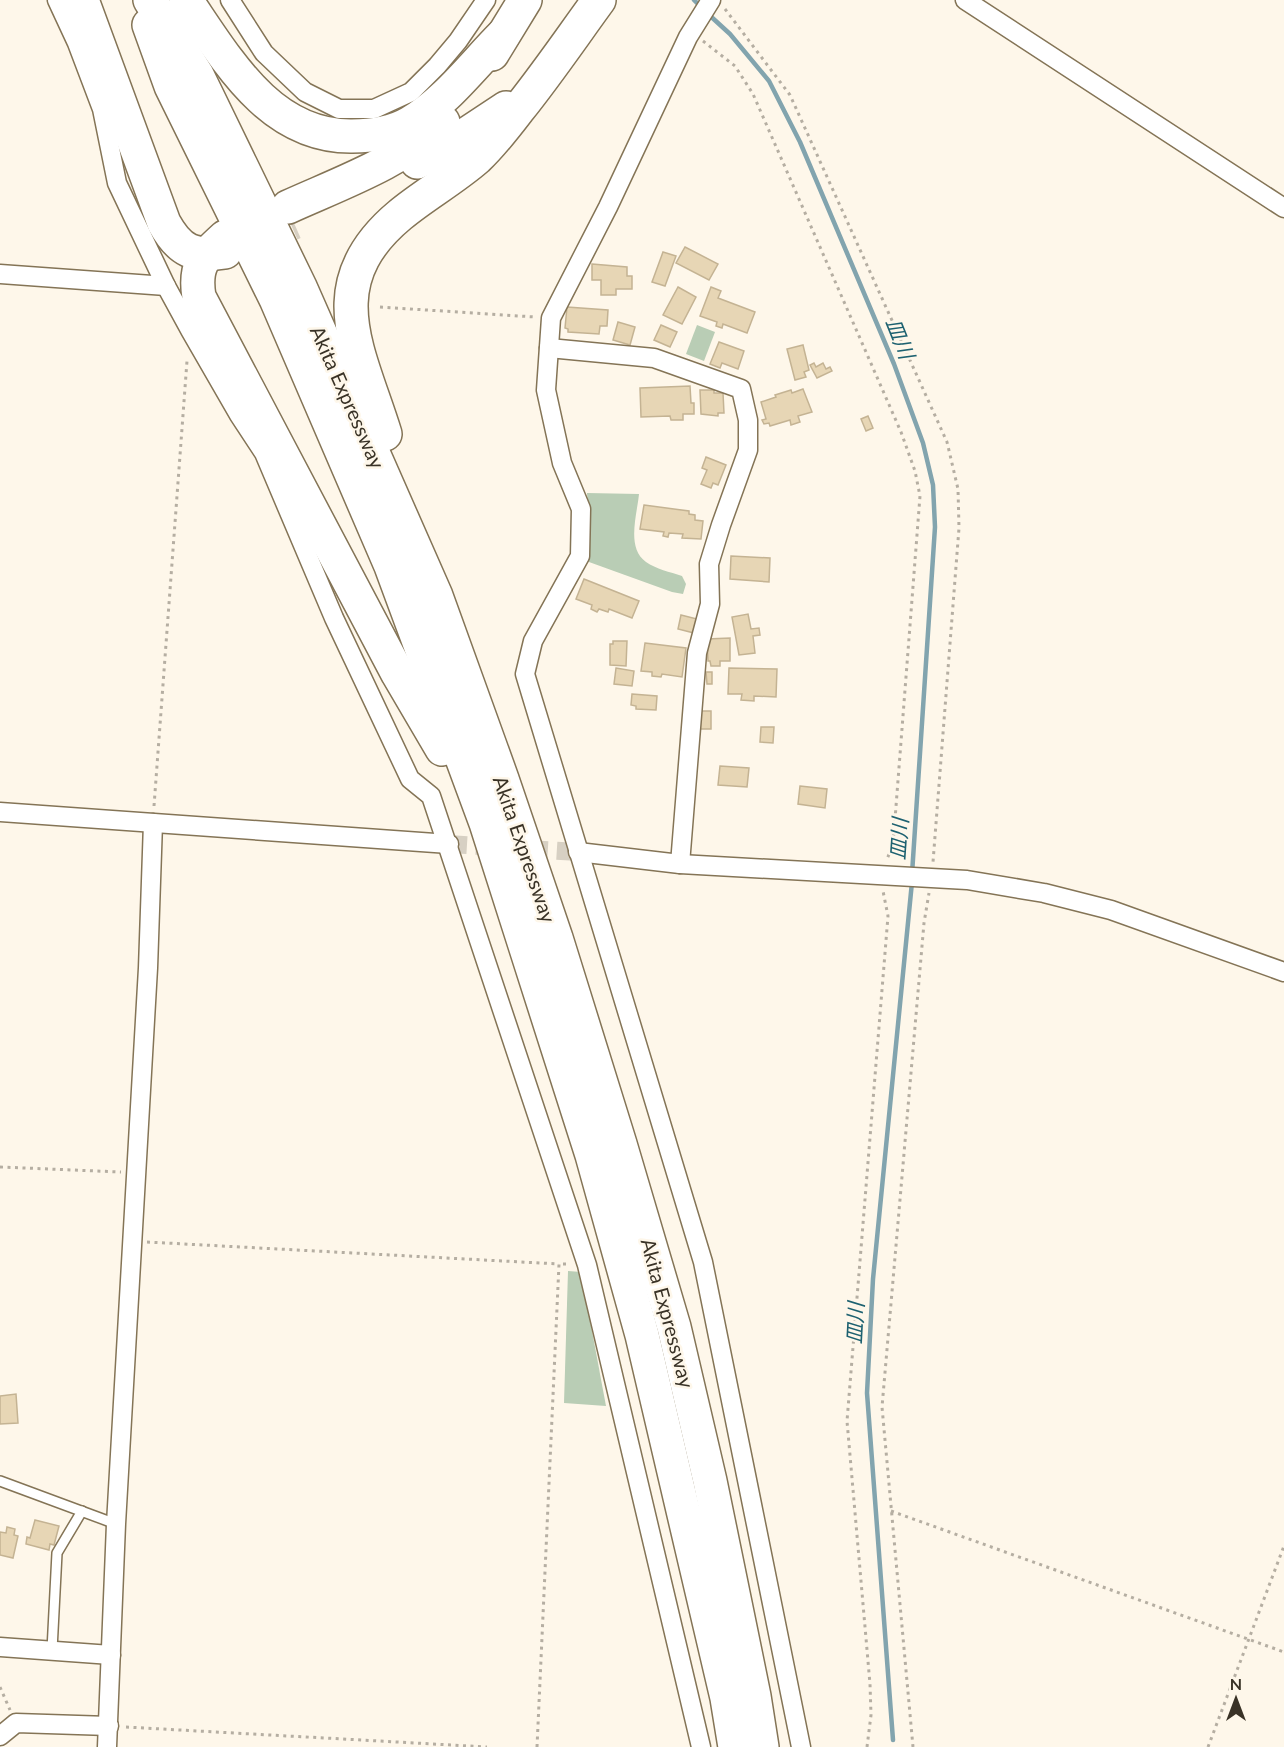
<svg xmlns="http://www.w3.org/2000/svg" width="1284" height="1747" viewBox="0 0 1284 1747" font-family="Lato,'Noto Sans JP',sans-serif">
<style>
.green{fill:#b9cdb5}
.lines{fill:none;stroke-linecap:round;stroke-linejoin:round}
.stream{stroke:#82a4ae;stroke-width:4.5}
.building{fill:#e7d6b5;stroke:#c4b393;stroke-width:1.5}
.street-tunnel{stroke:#d7d0c3;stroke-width:18;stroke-dasharray:18 9;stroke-linecap:butt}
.highway-tunnel{stroke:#d7d0c3;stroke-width:33;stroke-dasharray:33 16;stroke-linecap:butt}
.lane-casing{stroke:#847456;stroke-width:12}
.street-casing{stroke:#847456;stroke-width:21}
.highway-casing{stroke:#847456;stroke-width:36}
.path{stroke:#b5aea2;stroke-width:3;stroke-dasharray:3 4.5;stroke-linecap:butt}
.lane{stroke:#fff;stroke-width:9}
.street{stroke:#fff;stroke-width:18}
.highway{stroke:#fff;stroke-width:33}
.labels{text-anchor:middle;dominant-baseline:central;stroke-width:5;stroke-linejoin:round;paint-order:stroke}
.street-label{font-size:20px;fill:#393226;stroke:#fef7ea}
.water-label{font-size:21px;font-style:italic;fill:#1d6170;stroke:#fef7ea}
</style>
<rect width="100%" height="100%" fill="#fef7ea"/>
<g class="green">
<path d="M 697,325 L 715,332 L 704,361 L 686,354 Z"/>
<path d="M 587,493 L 639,494 C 637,515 626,548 646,562 C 656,569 670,572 682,576 L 686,584 L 683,594 L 672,592 L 589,562 L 590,533 Z"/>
<path d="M 568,1271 L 581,1272 L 606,1406 L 564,1403 Z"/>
</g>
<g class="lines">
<g class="stream">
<path d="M 694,0 L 701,7"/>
<path d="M 707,13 L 730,34 L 769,81 L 800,142 L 894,364 L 923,443 L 933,485 L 935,527 L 912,874"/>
<path d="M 893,1740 L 867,1393 L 873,1279 L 912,882"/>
</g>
</g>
<g class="building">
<path d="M 685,247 L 718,264 L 709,280 L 676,263 Z"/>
<path d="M 663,252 L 676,256 L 665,286 L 652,282 Z"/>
<path d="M 592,264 L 627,267 L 627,276 L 632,276 L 632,289 L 616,289 L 616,295 L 601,295 L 601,280 L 592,280 Z"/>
<path d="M 678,287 L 696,297 L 682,324 L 663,315 Z"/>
<path d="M 711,287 L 721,291 L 718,298 L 755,312 L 747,333 L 723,324 L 722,328 L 716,326 L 717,322 L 700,316 Z"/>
<path d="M 567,307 L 608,310 L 607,326 L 600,326 L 599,334 L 568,332 L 568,329 L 565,328 Z"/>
<path d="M 618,322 L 635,327 L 630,345 L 613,340 Z"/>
<path d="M 661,325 L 677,332 L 670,347 L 654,340 Z"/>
<path d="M 719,342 L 744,351 L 738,369 L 722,363 L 720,368 L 710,364 Z"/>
<path d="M 803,345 L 809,370 L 804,372 L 806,377 L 795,380 L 787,349 Z"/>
<path d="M 814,363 L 816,367 L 823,363 L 826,369 L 830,367 L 832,371 L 817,378 L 810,365 Z"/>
<path d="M 690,386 L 691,403 L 694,403 L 694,414 L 683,414 L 683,420 L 671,420 L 670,416 L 641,417 L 640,388 Z"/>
<path d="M 803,389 L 812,412 L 798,416 L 800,422 L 791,425 L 790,420 L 770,426 L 769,423 L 764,424 L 762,420 L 766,419 L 761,402 L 776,397 L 775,395 L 791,390 L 792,393 Z"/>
<path d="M 700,390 L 714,390 L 714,393 L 723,393 L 724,413 L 718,413 L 718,416 L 701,414 Z"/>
<path d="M 868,416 L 873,428 L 866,431 L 861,419 Z"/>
<path d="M 706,457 L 726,465 L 718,485 L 713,483 L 711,488 L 701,484 L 707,470 L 702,468 Z"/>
<path d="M 644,505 L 689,511 L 689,514 L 695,515 L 695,520 L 703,521 L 701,539 L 682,538 L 683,534 L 669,533 L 668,537 L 663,536 L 664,532 L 640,529 Z"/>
<path d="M 731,556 L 770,558 L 769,582 L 730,579 Z"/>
<path d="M 584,579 L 639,601 L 632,618 L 609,609 L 608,612 L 599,609 L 597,612 L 591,609 L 592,605 L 576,599 Z"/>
<path d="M 748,614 L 751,629 L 759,628 L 760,635 L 753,636 L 755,653 L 739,655 L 732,617 Z"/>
<path d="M 681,615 L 697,619 L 694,633 L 678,629 Z"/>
<path d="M 730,638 L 730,661 L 720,661 L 720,666 L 711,666 L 710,661 L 708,661 L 707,639 Z"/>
<path d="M 613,641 L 627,641 L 626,666 L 610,665 L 610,644 L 613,644 Z"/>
<path d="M 645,643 L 686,648 L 682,677 L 662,674 L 661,677 L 652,676 L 652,672 L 641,671 Z"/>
<path d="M 616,668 L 634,671 L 632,686 L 614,684 Z"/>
<path d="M 729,668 L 777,669 L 776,697 L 754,696 L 754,701 L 741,700 L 742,694 L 728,694 Z"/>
<path d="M 706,672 L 712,672 L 712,684 L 707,684 Z"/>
<path d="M 632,694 L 657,696 L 656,710 L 636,709 L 636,706 L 631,705 Z"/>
<rect x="699" y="711" width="12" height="18"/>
<path d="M 761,727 L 774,727 L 773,743 L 760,742 Z"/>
<path d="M 720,766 L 749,768 L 747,787 L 718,785 Z"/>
<path d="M 800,786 L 827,789 L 825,808 L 798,804 Z"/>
<path d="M 16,1394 L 18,1423 L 0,1424 L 0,1396 Z"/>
<path d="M 35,1520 L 59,1526 L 54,1545 L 50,1544 L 49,1550 L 26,1544 L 27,1537 L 30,1538 Z"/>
<path d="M 7,1527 L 15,1529 L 14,1535 L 18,1536 L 13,1558 L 0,1555 L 0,1532 L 6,1533 Z"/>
</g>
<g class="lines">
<path class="street-tunnel" d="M 449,844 L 578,852"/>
<path class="highway-tunnel" d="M 246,244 L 294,223"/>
<defs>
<g id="lane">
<path d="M 0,1481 L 116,1524"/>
<path d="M 52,1650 L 57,1553 L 82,1511"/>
</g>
<g id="street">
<path d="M 57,0 L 77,43 L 102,109 L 117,183 L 166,286 L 190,330 L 239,415 L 264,453 L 334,618 L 410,779 L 431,796 L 587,1265 L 701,1747"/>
<path d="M 230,0 L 264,53 L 305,92 L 339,109 L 374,109 L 411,92 L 437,66 L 458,41 L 486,0"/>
<path d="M 711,0 L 688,37 L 608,207 L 551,318 L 546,390 L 562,463 L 581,509 L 580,556 L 533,641 L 525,674 L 703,1262 L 801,1747"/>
<path d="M 965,0 L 1284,208"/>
<path d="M 0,274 L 166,286"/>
<path d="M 549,348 L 654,358 L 741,389 L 748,420 L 748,450 L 721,525 L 709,564 L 710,604 L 697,653 L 680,864"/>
<path d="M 0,812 L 449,844"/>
<path d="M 578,852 L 680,864 L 967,880 L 1044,893 L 1111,910 L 1284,972"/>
<path d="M 0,1647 L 111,1655"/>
<path d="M 0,1736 L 16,1723 L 109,1726"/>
<path d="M 107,1747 L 116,1524 L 148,968 L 153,823"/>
</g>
<g id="highway">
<path d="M 82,0 L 164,223 C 180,252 194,257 225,252"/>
<path d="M 150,0 L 197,75 L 300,287 L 436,596 L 502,779 L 556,938 L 620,1144 L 674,1327 L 710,1481 L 754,1696 L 762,1747"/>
<path d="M 186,0 C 227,60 270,137 352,136 C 371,136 393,133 410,123 C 446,102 474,64 503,35"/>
<path d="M 149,25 L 171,86 L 276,299 L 391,566 L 486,823 L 592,1155 L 642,1335 L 727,1698 L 735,1747"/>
<path d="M 492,54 L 525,0"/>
<path d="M 417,162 L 450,145 L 506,108"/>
<path d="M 288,207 C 341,183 401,162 443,122"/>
<path d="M 225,237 C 203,257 194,266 199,297 L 398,674 L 442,749"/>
<path d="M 385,434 C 359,350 317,284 400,215 C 424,195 453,179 477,158 C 492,144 505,127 518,110 C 547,74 572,37 599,0"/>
</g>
</defs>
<use href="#lane" class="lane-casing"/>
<use href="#street" class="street-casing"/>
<use href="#highway" class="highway-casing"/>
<g class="path">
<path d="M 725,9 L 790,95 L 947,442 L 958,489 L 959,528 L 933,862"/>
<path d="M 703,41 L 735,66 L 753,94 L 901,432 L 915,471 L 920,496 L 893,845 L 887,859"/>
<path d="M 380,307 L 535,317"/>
<path d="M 154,806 L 187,361"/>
<path d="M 0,1167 L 121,1172"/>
<path d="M 147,1242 L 559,1264"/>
<path d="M 891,1511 L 1284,1652"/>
<path d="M 0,1687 L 10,1710"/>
<path d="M 126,1727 L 487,1747"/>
<path d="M 537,1747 L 559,1264 L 568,1264"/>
<path d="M 867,1747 L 871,1715 L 870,1684 L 847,1421 L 888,916 L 883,891"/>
<path d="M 913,1747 L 882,1407 L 924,923 L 929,893"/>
<path d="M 1208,1747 L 1284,1546"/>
</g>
<use href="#lane" class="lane"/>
<use href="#street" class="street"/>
<use href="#highway" class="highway"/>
</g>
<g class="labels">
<g class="street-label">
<text transform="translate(348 397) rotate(66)">Akita Expressway</text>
<text transform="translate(525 849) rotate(71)">Akita Expressway</text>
<text transform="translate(668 1313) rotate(75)">Akita Expressway</text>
</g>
<g class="water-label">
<text transform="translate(901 338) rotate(68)">皿川</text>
<text transform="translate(898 839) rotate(-86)">皿川</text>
<text transform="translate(854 1323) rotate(-87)">皿川</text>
</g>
</g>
<g transform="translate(1236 1699)" stroke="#fef7ea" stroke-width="4.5" paint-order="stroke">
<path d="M0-4.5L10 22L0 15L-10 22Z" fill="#393226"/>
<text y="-9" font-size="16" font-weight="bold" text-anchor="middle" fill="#393226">N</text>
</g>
</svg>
